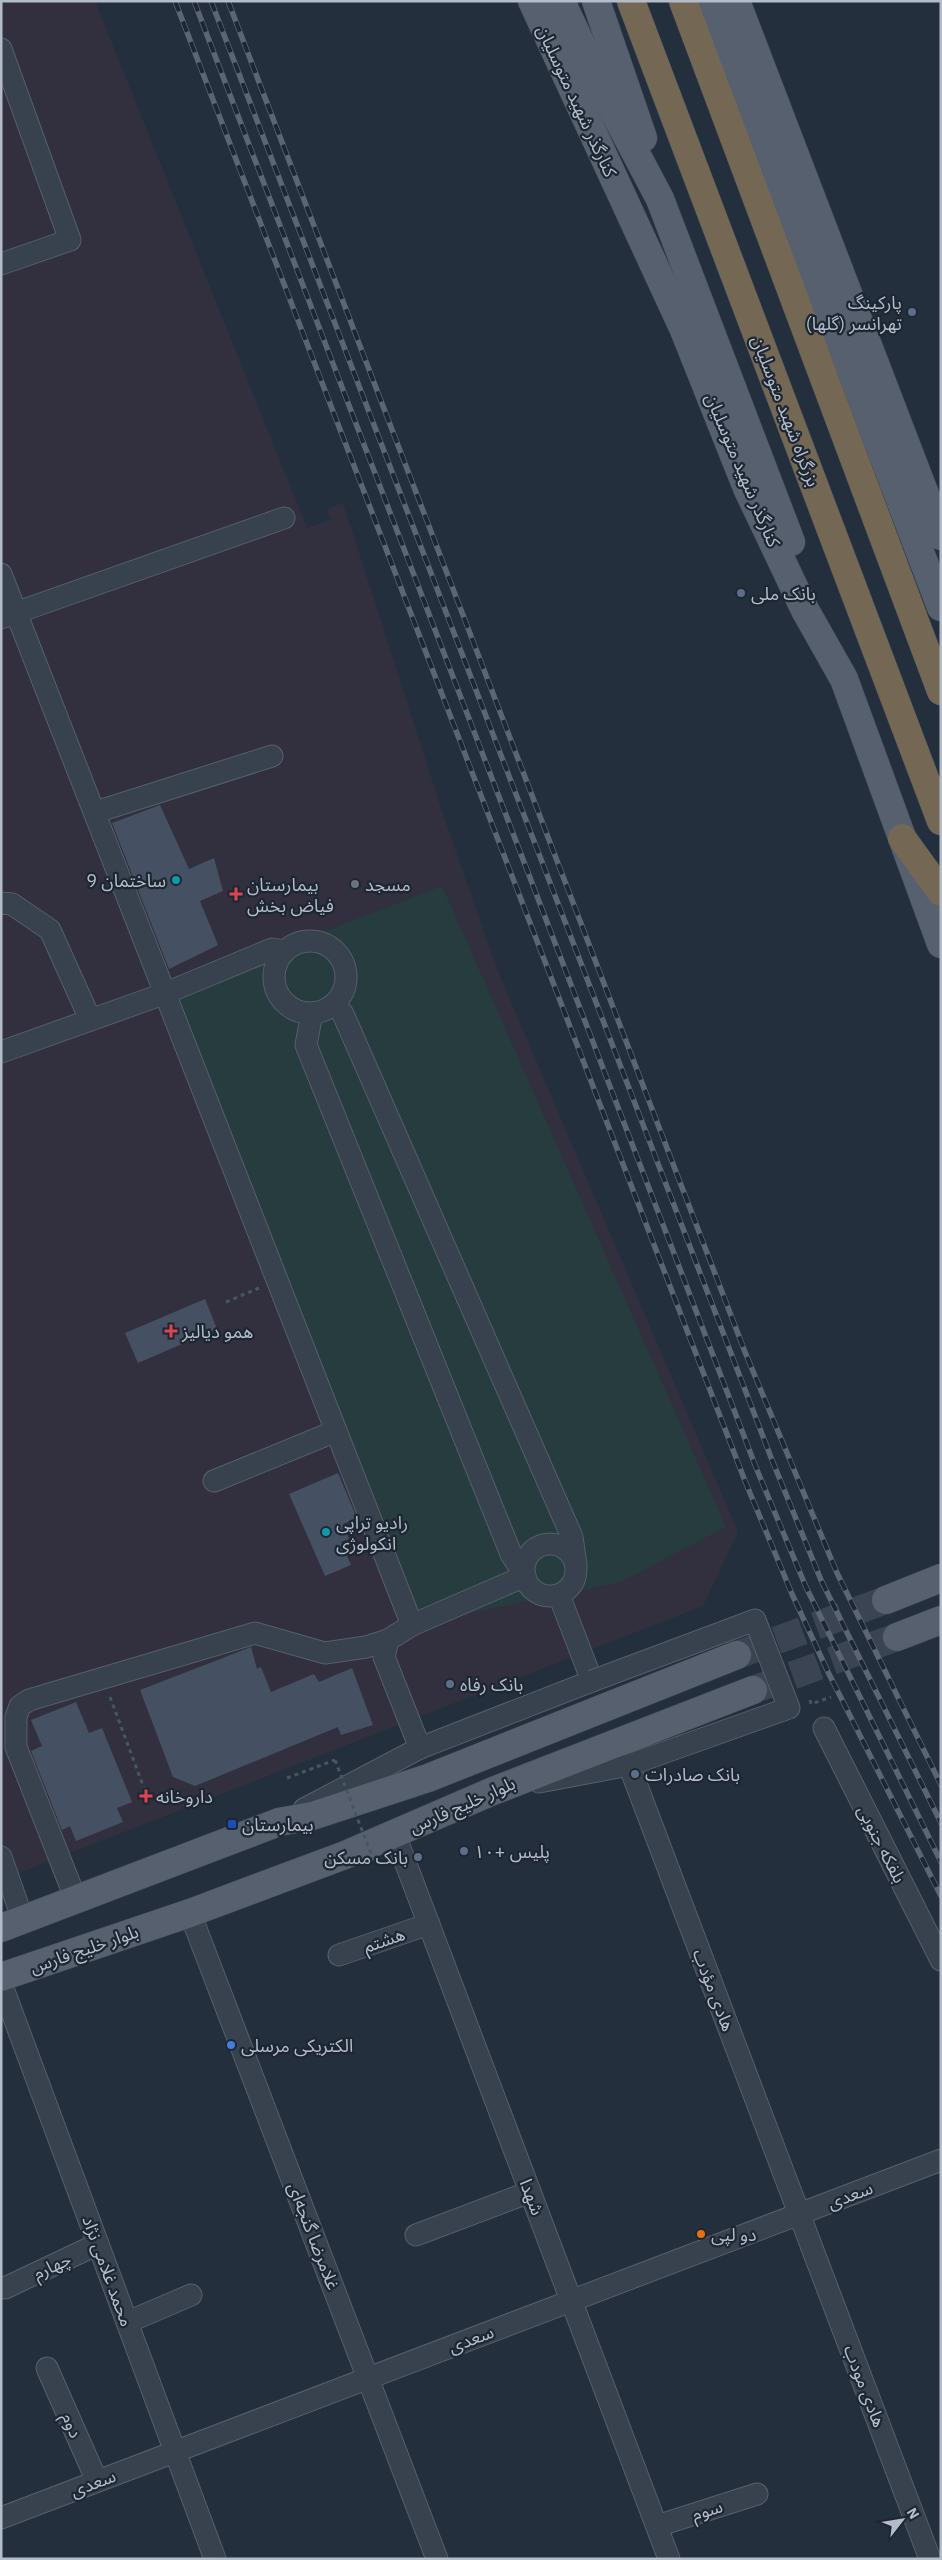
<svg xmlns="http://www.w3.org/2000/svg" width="942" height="2560" viewBox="0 0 942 2560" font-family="'IBM Plex Sans','Noto Sans Arabic',sans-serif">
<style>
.medical{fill:#32303f}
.green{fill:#263c3f}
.building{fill:#455162}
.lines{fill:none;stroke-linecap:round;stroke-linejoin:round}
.major-tunnel{stroke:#3a4453;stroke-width:28;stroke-dasharray:28 14;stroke-linecap:butt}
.minor-casing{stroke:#565f6c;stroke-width:23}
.major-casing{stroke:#414a57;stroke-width:29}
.highway-casing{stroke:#434c59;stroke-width:29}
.path{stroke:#44595c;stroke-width:3;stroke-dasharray:4 4;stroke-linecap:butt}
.minor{stroke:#38414e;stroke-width:21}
.major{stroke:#56606e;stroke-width:28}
.highway{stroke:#746855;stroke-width:28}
.rail-casing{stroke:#5a6575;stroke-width:5.5}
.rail{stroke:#1d2633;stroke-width:4;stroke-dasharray:11;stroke-linecap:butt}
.minor-bridge-casing{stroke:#565f6c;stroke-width:23;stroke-linecap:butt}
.path-bridge{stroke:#44595c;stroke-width:3;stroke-dasharray:4 4;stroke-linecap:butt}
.minor-bridge{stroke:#38414e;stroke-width:21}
.service-dot{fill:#5c6f8a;stroke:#1d2633;stroke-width:2}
.culture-dot{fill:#0f9aa8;stroke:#1d2633;stroke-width:2}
.worship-dot{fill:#6b7280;stroke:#1d2633;stroke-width:2}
.health-dot{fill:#e0444e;stroke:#1d2633;stroke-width:2}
.transit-dot{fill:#1a4fb4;stroke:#1d2633;stroke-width:2}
.shop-dot{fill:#3f7fe0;stroke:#1d2633;stroke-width:2}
.food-dot{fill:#e8710a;stroke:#1d2633;stroke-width:2}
.labels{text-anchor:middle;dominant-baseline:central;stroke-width:4.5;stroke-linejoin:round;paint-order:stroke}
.street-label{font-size:18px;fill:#b4bcc9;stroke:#1d2633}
.poi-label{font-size:18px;fill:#b4bcc9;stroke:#1d2633;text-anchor:start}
</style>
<rect width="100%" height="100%" fill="#242f3e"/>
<path class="medical" d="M 1,1 L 95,1 L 307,528 L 331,520 L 327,509 L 343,503 L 445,820 L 497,969 L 738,1532 L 703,1606 L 1,1880 Z"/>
<path class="green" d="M 442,886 L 726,1527 L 620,1582 L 412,1625 L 166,993 Z"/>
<g class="building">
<path d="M 160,805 L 189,869 L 214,858 L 223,891 L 200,901 L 218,945 L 169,969 L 112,823 Z"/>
<path d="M 205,1299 L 217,1329 L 138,1363 L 125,1333 Z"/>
<path d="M 338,1473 L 357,1518 L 343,1524 L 349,1539 L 341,1542 L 351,1565 L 325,1576 L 289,1494 Z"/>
<path d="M 251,1647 L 257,1669 L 261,1667 L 271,1692 L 314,1674 L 319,1682 L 352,1668 L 373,1725 L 341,1735 L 338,1727 L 195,1786 L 173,1777 L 140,1690 Z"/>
<path d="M 76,1702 L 89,1733 L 102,1728 L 132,1802 L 117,1808 L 123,1822 L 76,1841 L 70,1826 L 62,1830 L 31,1751 L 42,1746 L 31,1720 Z"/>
</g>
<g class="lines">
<g class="major-tunnel">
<path d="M 737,1655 L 886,1600"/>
<path d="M 753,1690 L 897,1637"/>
</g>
<defs>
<g id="minor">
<path d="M 1,49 L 70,240 L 1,264"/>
<path d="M 1,574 L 412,1625"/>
<path d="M 1,618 L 284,518"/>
<path d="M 96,812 L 272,756"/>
<path d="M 1,903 L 12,904 L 50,930 L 90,1019"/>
<circle cx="310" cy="977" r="36"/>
<path d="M 334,1004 L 343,1014 L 572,1537 L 576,1565"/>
<path d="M 1,1052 L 166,993 L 272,949 L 285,951"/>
<path d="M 214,1481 L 336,1431"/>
<circle cx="550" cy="1570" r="26"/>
<path d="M 388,1640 L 384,1657 L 420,1748"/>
<path d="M 824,1728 L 941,1960"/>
<path d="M 539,1782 L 629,1765 L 930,2559"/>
<path d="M 304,1809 L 420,1748 L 592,1681 L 559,1595"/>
<path d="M 395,1835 L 669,2559"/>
<path d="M 1,1857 L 23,1920"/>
<path d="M 76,1900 L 16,1747 L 16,1717 L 20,1706 L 29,1700 L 255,1633 L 325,1653 L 366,1647 L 388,1640 L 412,1625 L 525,1576 L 511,1554 L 306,1045 L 312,1013"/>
<path d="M 190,1913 L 437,2559"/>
<path d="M 339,1955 L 429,1924"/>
<path d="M 1,1983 L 215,2559"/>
<path d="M 416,2235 L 530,2192"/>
<path d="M 5,2288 L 98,2244"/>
<path d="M 128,2322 L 191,2295"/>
<path d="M 47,2368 L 97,2481"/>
<path d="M 1,2518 L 941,2160"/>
<path d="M 657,2526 L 757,2494"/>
</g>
<g id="major">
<path d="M 532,1 L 684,330 L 747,488 L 805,610 L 844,679 L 941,944"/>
<path d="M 561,1 L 603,91 L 660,199 L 791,542"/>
<path d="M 596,1 L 643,138"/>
<path d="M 710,1 L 941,607"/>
<path d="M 736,1 L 941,536"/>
<path d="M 886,1600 L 941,1578"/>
<path d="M 897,1637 L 941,1620"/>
<path d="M 1,1928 L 279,1822 L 312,1816 L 428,1778 L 737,1655"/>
<path d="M 1,1977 L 190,1913 L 345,1855 L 493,1791 L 753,1690"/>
</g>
<g id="highway">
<path d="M 631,1 L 941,821"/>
<path d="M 683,1 L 941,691"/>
<path d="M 902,838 L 941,892"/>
</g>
</defs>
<use href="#minor" class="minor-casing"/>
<use href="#major" class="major-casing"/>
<use href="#highway" class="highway-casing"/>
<g class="path">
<path d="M 226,1302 L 259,1288"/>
<path d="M 110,1697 L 144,1788"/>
<path d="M 810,1700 L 811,1704 L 831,1697"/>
<path d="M 287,1778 L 335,1760"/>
</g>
<use href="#minor" class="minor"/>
<use href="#major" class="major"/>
<use href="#highway" class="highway"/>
<defs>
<g id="rail">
<path d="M 175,1 L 745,1481 L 792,1594 L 828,1672 L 941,1896"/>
<path d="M 194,1 L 757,1470 L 806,1587 L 941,1862"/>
<path d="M 211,1 L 772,1460 L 821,1580 L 941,1823"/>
<path d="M 228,1 L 745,1352 L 837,1573 L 941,1785"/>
</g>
</defs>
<use href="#rail" class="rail-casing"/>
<use href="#rail" class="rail"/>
<defs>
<path id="minor-bridge" d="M 592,1681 L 755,1620 L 789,1708 L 629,1765"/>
</defs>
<use href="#minor-bridge" class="minor-bridge-casing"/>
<path class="path-bridge" d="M 335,1760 L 375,1864"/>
<use href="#minor-bridge" class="minor-bridge"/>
</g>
<g class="service-dot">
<circle cx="912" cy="312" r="5"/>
<circle cx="741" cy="593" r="5"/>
<circle cx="450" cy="1684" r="5"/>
<circle cx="635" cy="1774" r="5"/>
<circle cx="464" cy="1851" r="5"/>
<circle cx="418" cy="1857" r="5"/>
</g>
<g class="culture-dot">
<circle cx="176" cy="880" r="5"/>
<circle cx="326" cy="1532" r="5"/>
</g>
<circle class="worship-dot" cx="355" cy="884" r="5"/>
<g class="health-dot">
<path d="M233.5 886.5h5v5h5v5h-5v5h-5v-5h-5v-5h5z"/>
<path d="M168.5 1323.5h5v5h5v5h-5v5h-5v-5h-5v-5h5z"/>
<path d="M143.5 1788.5h5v5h5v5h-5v5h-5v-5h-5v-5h5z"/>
</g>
<rect class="transit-dot" x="227" y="1819" width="10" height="10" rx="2.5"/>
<circle class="shop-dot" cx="231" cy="2045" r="5"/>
<circle class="food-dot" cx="701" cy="2234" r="5"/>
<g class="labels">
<g class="street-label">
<text transform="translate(577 101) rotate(65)">کنارگذر شهید متوسلیان</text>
<text transform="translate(786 411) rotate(69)">بزرگراه شهید متوسلیان</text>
<text transform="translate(743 470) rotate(67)">کنارگذر شهید متوسلیان</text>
<text transform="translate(462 1805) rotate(-24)">بلوار خلیج فارس</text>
<text transform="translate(882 1844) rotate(63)">بلفکه جنوبی</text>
<text transform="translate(384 1940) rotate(-19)">هشتم</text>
<text transform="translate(84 1949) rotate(-19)">بلوار خلیج فارس</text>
<text transform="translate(714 1990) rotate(69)">هادی مؤدب</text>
<text transform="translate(850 2195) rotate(-21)">سعدی</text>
<text transform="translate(532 2197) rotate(69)">شهدا</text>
<text transform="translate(314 2236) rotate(69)">غلامرضا گنجه‌ای</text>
<text transform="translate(52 2266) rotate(-25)">چهارم</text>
<text transform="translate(108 2271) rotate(70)">محمد غلامی نژاد</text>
<text transform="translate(471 2339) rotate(-21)">سعدی</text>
<text transform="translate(865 2386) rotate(69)">هادی مودب</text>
<text transform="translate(72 2425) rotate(66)">دوم</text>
<text transform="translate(93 2483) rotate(-21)">سعدی</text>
<text transform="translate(707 2510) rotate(-18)">سوم</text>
</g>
<g class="poi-label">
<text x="902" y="302" text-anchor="end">پارکینگ<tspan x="902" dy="21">تهرانسر (گلها)</tspan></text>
<text x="751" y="593">بانک ملی</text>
<text x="166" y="880" text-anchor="end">ساختمان 9</text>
<text x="247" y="884">بیمارستان<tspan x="247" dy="21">فیاض بخش</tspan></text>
<text x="365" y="884">مسجد</text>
<text x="182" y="1331">همو دیالیز</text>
<text x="336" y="1522">رادیو تراپی<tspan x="336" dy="21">انکولوژی</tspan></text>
<text x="460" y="1684">بانک رفاه</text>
<text x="645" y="1774">بانک صادرات</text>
<text x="156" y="1796">داروخانه</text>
<text x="242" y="1824">بیمارستان</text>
<text x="474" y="1851">پلیس +۱۰</text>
<text x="408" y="1857" text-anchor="end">بانک مسکن</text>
<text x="241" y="2045">الکتریکی مرسلی</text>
<text x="711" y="2234">دو لپی</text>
</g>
</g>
<rect width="942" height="2560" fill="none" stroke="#b4bcc9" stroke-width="5"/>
<g transform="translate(902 2520) rotate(59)" stroke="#1d2633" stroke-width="4" paint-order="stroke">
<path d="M0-4L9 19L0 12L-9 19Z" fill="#b4bcc9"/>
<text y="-8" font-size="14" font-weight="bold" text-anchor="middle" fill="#b4bcc9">N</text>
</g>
</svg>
